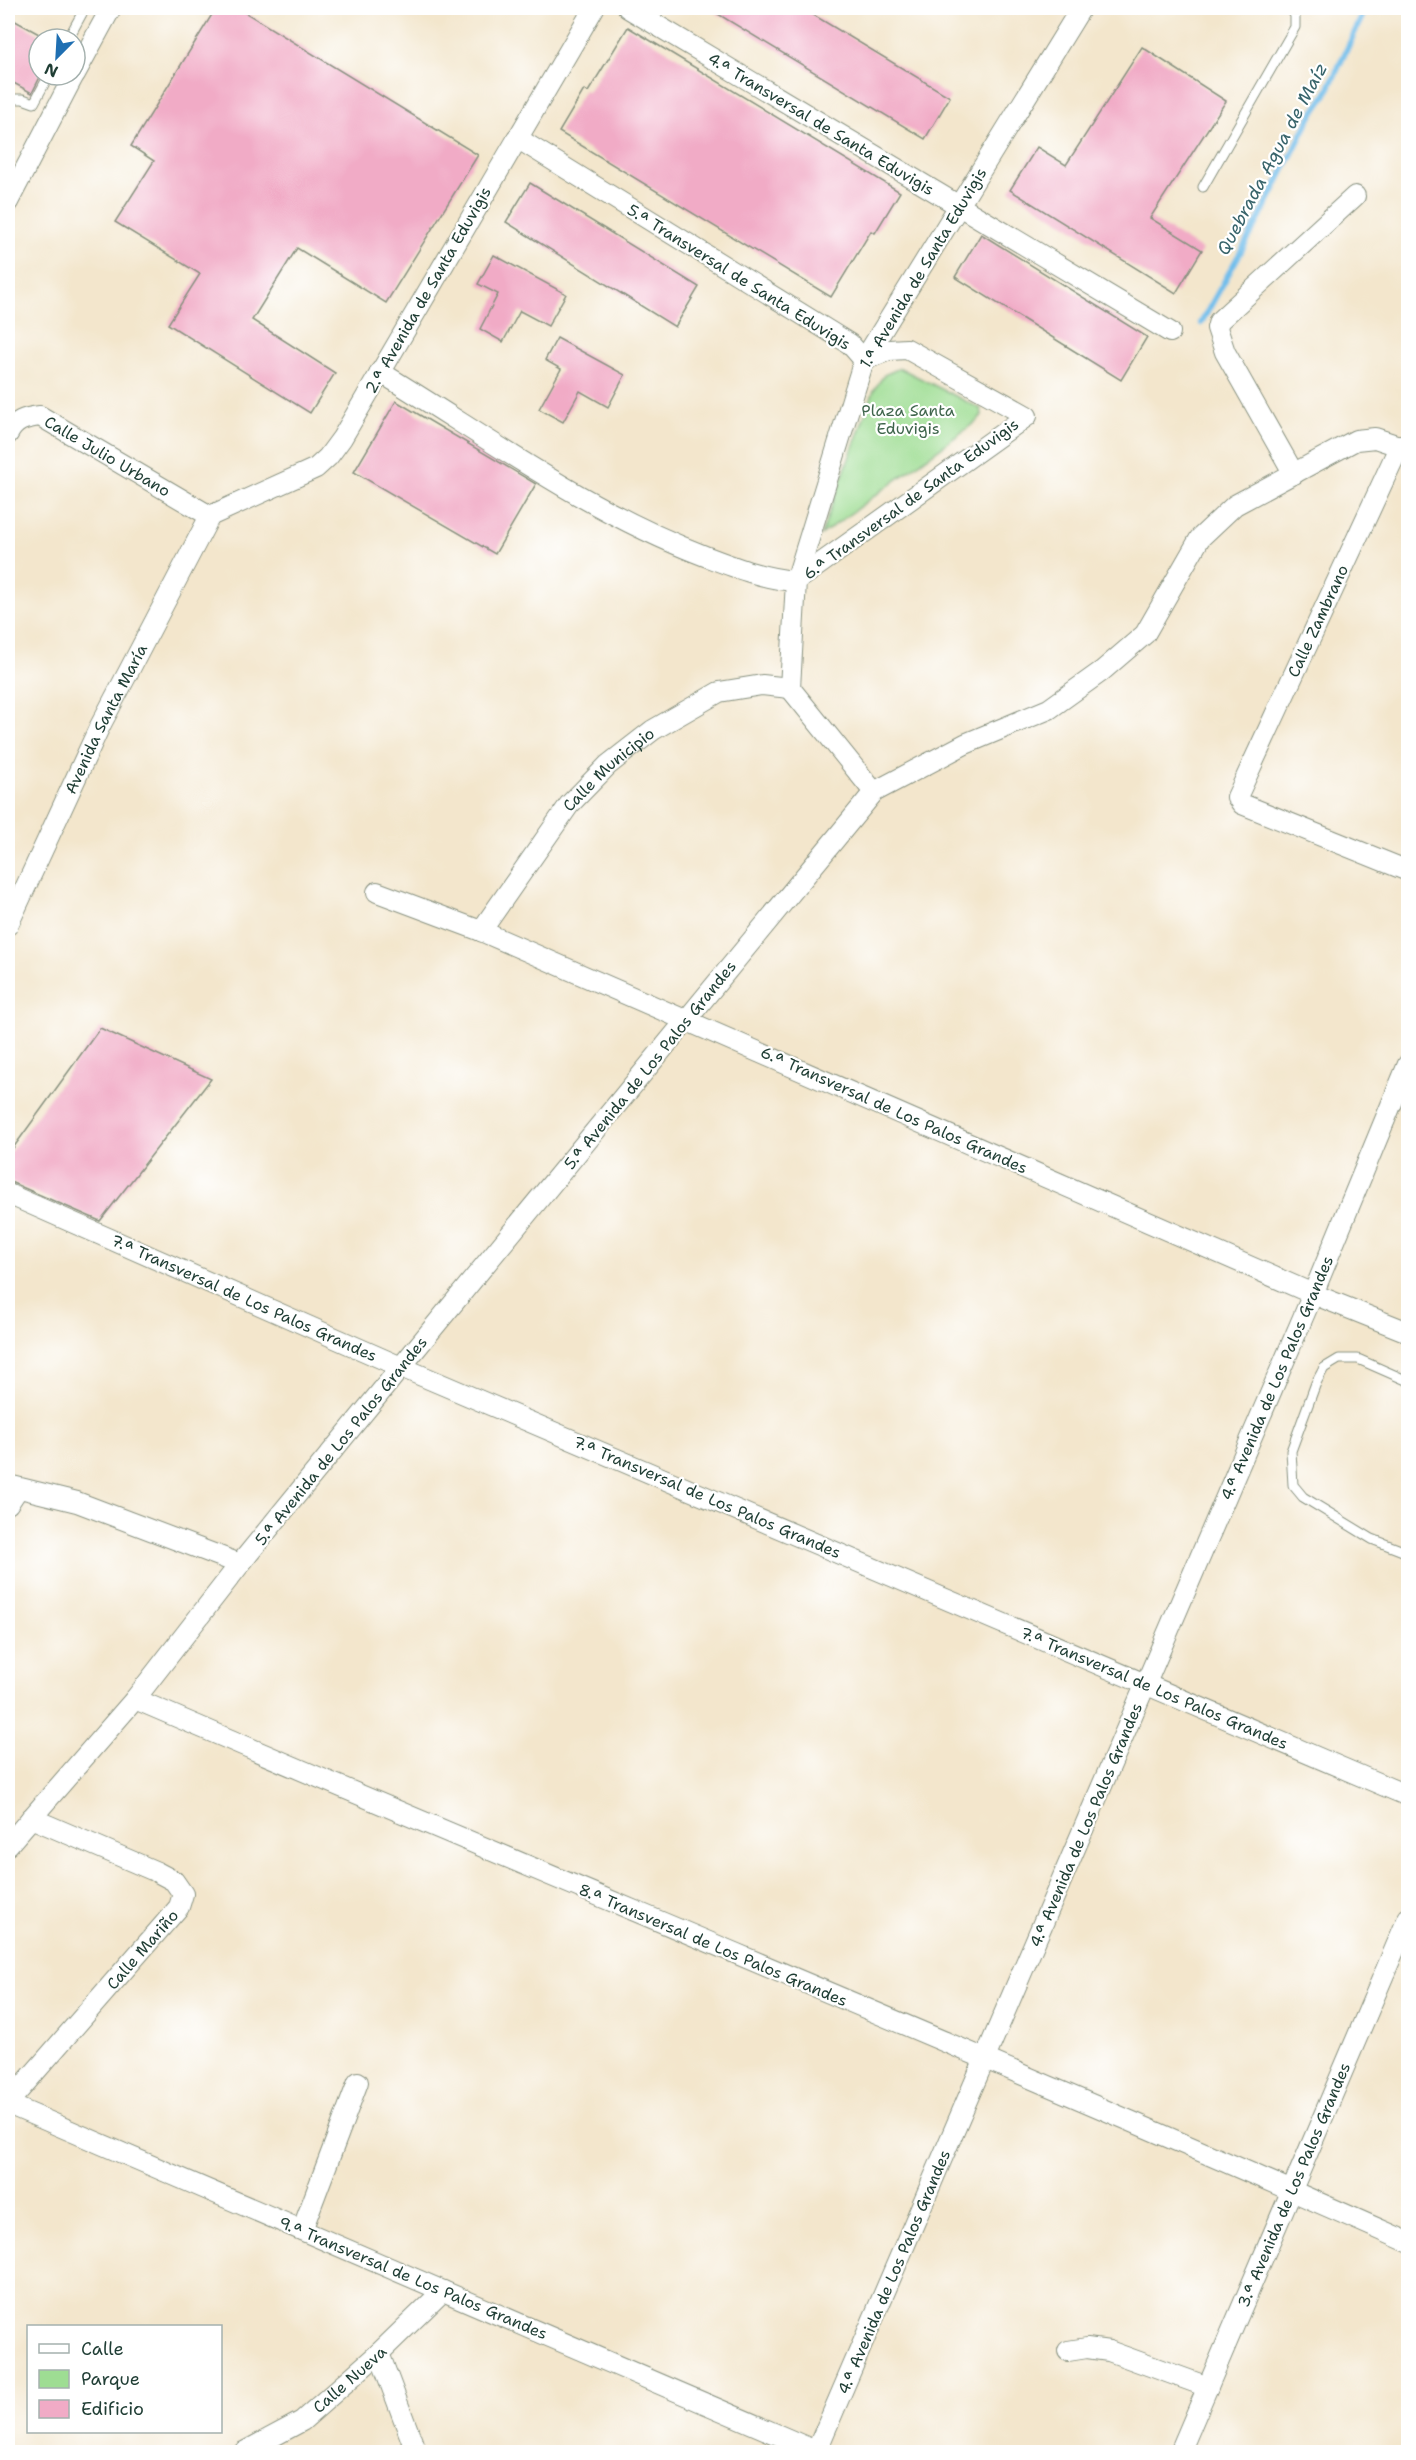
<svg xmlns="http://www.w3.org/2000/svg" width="1416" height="2460" viewBox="0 0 1416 2460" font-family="'Shantell Sans',sans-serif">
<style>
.green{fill:#9edd93;stroke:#5e8d64;stroke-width:1.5}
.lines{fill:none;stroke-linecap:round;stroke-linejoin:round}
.stream{stroke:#71beeb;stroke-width:6}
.building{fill:#f1abc6}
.service-casing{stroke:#899280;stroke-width:11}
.minor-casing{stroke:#899280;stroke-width:22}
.service{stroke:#fff;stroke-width:9}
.minor{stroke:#fff;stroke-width:20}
.labels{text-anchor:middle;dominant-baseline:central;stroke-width:4.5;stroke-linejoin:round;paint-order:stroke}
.street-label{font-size:16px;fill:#1f3d34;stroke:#fff}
.park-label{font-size:16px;fill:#3f654c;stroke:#fff}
.water-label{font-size:18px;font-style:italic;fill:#38646b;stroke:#fff}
</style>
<rect width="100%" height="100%" fill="#fff"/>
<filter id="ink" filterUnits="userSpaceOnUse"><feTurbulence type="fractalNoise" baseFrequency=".0167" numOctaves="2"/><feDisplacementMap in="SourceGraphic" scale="12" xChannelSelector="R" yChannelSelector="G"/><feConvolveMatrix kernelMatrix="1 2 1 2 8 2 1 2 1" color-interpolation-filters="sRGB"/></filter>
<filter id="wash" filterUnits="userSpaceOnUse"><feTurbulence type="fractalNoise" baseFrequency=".008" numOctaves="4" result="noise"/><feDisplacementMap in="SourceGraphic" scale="24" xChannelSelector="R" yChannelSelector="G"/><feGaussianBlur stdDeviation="1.35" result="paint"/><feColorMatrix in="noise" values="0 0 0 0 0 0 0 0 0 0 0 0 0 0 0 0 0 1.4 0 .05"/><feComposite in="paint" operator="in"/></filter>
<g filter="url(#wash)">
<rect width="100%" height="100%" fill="#f3e6cc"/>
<path class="green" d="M 900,368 L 981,409 L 982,415 L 977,421 L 821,535 L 874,390 L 884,375 Z"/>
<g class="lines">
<path class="stream" d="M 1201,323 L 1259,219 L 1311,116 L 1325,96 L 1366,8"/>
</g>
<g id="blocks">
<g class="building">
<path d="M 216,8 L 238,8 L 478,155 L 386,303 L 297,248 L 252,320 L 335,373 L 310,413 L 168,324 L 200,274 L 115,222 L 154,161 L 131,146 Z"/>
<path d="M 708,8 L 802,8 L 950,97 L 925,139 Z"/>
<path d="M 8,17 L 39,34 L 39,75 L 41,75 L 32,93 L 8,80 Z"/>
<path d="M 628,27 L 900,192 L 875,233 L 871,231 L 831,297 L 559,132 L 584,90 L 588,92 Z"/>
<path d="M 1142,47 L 1226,101 L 1150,218 L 1202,250 L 1176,293 L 1010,190 L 1037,147 L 1066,165 Z"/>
<path d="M 530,183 L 699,287 L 675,327 L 506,222 Z"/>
<path d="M 981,234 L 1147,337 L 1121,380 L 955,277 Z"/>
<path d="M 494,255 L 566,294 L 548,326 L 520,311 L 503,342 L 480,329 L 498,294 L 478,284 Z"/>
<path d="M 557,338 L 625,375 L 608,407 L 580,391 L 563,422 L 539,409 L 561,369 L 545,360 Z"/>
<path d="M 396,401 L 536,484 L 495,554 L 354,472 Z"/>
<path d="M 100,1028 L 211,1079 L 100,1221 L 8,1181 L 8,1155 Z"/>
</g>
</g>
</g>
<g filter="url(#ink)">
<use href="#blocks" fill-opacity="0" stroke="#899280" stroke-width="1.5"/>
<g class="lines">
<defs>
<g id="service">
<path d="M 68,39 L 85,8"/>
<path d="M 8,99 L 23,99 L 34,103 L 49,75"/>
<path d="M 1203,187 L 1295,27 L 1295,15 L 1289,8"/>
<path d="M 1408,1381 L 1358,1359 L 1339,1359 L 1324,1368 L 1316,1383 L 1291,1451 L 1293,1485 L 1303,1497 L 1372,1539 L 1408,1553"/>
</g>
<g id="minor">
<path d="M 628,8 L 1170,332"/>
<path d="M 75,74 L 111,8"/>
<path d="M 8,202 L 74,75"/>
<path d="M 380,372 C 487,437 587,511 705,556 C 734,567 764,579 796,581 L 1027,416 L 907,349 L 889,350 L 864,360 L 850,344 L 517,138"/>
<path id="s1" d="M 8,434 C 15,420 25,418 40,416 L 210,516"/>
<path d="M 1400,445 L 1237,797 L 1242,804 L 1408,871"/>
<path d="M 1294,474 L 1225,352 L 1217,328 L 1219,321 L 1355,196"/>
<path d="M 210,516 L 316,468 L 328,457 L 342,438 L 594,8"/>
<path d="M 874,792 L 790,688 L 796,581 L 864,360 L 1081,8"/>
<path d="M 377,892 L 481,931 L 1313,1294 L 1408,1332"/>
<path id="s2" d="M 8,925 L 99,728 L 210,516"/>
<path id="s3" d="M 481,931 L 569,805 L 608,765 L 653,730 L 719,692 L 762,685 L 790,688"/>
<path d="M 8,1194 L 401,1367 L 1408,1796"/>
<path d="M 8,1485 L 77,1502 L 240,1564"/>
<path d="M 8,1504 L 18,1489"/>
<path d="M 135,1699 C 558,1881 986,2055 1408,2242"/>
<path d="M 8,1845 L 135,1699 L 240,1564 L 401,1367 L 874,792 L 965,744 L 1049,709 L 1102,671 L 1145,634 L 1200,538 L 1235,505 L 1356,440 L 1375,438 L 1408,449"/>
<path id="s4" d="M 8,2103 L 179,1907 L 183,1894 L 174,1881 L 157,1872 L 31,1818"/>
<path d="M 8,2104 L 818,2452"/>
<path d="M 302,2230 L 358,2082"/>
<path d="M 1068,2351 L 1087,2348 L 1109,2351 L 1208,2387"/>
<path d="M 379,2353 L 416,2452"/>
<path id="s5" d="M 244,2452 L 302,2421 L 379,2353 L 443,2291"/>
<path d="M 816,2452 L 1313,1294 L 1408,1064"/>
<path d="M 1180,2452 L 1408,1918"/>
</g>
</defs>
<use href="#service" class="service-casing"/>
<use href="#minor" class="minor-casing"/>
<use href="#service" class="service"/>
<use href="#minor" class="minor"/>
</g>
</g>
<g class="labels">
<g class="street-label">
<text transform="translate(821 124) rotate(31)">4.ª Transversal de Santa Eduvigis</text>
<text transform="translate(923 268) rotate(-59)">1.ª Avenida de Santa Eduvigis</text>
<text transform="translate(739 277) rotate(32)">5.ª Transversal de Santa Eduvigis</text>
<text transform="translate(428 290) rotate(-60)">2.ª Avenida de Santa Eduvigis</text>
<text stroke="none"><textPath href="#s1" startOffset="117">Calle Julio Urbano</textPath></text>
<text transform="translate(911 499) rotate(-36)">6.ª Transversal de Santa Eduvigis</text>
<text transform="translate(1318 621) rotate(-65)">Calle Zambrano</text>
<text stroke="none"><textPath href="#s2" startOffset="228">Avenida Santa María</textPath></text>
<text stroke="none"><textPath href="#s3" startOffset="207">Calle Municipio</textPath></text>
<text transform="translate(650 1065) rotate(-51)">5.ª Avenida de Los Palos Grandes</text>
<text transform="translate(894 1110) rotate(24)">6.ª Transversal de Los Palos Grandes</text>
<text transform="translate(244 1298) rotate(24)">7.ª Transversal de Los Palos Grandes</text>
<text transform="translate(1277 1378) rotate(-67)">4.ª Avenida de Los Palos Grandes</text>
<text transform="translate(341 1441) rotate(-51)">5.ª Avenida de Los Palos Grandes</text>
<text transform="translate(707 1497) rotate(23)">7.ª Transversal de Los Palos Grandes</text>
<text transform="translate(1154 1688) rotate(23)">7.ª Transversal de Los Palos Grandes</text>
<text transform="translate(1086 1825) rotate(-67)">4.ª Avenida de Los Palos Grandes</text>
<text transform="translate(713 1945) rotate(23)">8.ª Transversal de Los Palos Grandes</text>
<text stroke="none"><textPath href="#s4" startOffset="204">Calle Mariño</textPath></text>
<text transform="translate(1294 2185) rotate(-67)">3.ª Avenida de Los Palos Grandes</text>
<text transform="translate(894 2272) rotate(-67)">4.ª Avenida de Los Palos Grandes</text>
<text transform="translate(413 2278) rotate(23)">9.ª Transversal de Los Palos Grandes</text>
<text stroke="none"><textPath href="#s5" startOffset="129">Calle Nueva</textPath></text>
</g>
<g class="park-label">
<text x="908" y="410">Plaza Santa<tspan x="908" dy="18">Eduvigis</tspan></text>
</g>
<g class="water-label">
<text transform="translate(1272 159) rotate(-62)">Quebrada Agua de Maíz</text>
</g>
</g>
<rect width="1416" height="2460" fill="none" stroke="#fff" stroke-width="30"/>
<rect x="27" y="2325" width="195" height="108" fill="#ffffff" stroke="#a5b1ae" stroke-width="1.5"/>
<rect x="39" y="2344" width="30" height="9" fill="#ffffff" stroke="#a5b1ae" stroke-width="1.5"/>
<text x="81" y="2355" font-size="18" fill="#1f3d34">Calle</text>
<rect x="39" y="2370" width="30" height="18" fill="#9edd93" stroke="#a5b1ae" stroke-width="1.5"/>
<text x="81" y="2385" font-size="18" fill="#1f3d34">Parque</text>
<rect x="39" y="2400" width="30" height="18" fill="#f1abc6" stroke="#a5b1ae" stroke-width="1.5"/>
<text x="81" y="2415" font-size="18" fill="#1f3d34">Edificio</text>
<g transform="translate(57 57) rotate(204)"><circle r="28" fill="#ffffff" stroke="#a5b1ae" stroke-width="1.5"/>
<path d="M0-4.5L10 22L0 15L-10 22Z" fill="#1f6fb2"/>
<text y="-9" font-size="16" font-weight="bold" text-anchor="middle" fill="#1f3d34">N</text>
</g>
</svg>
